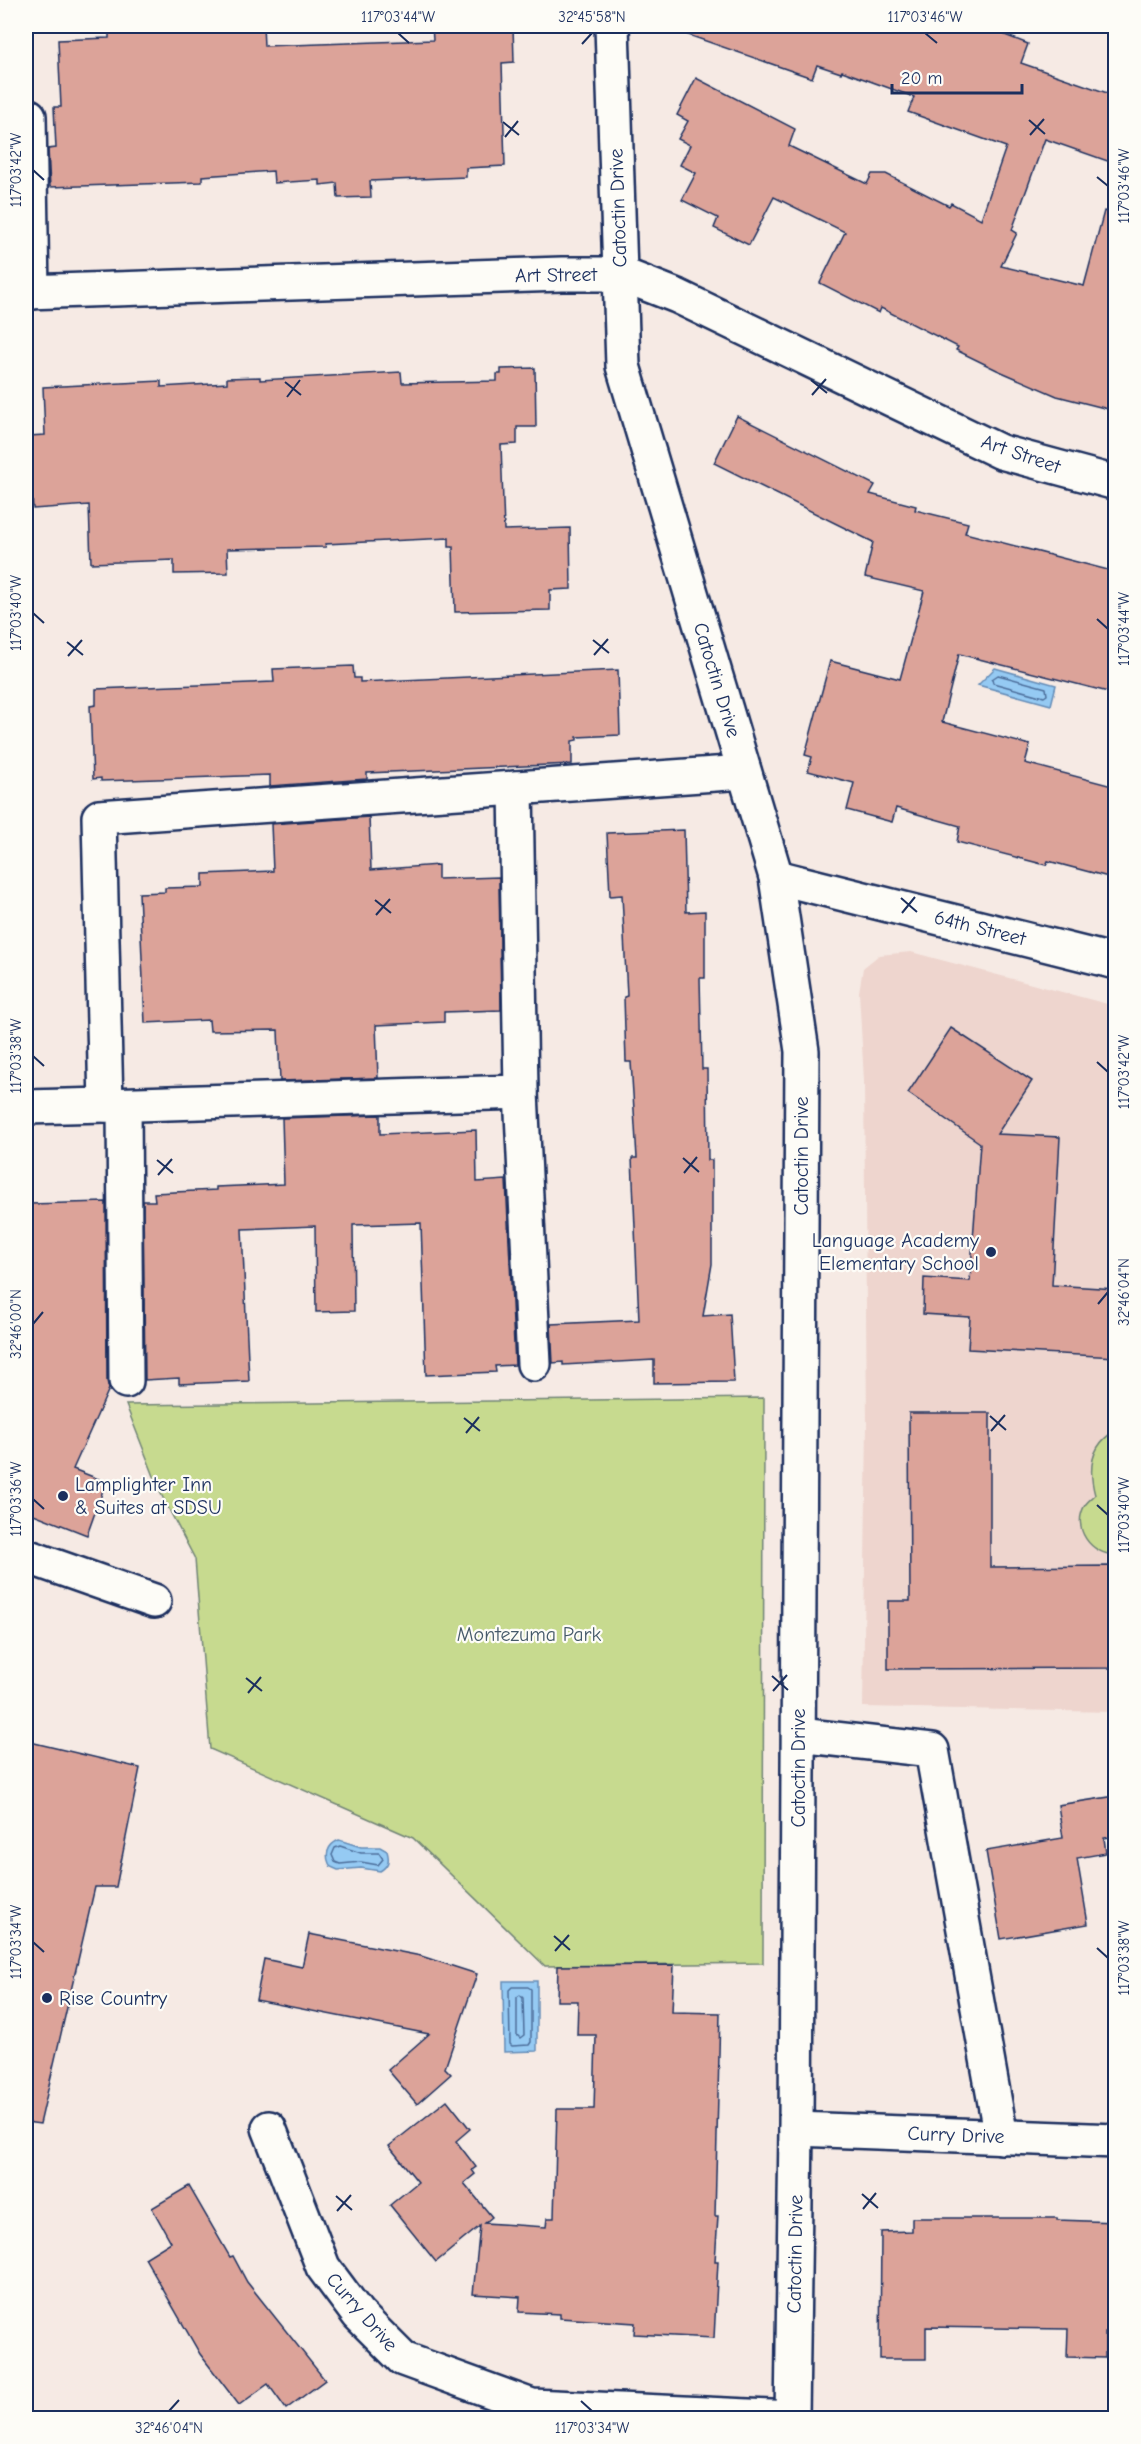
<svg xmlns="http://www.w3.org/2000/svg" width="1141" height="2444" viewBox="0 0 1141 2444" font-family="'Comic Neue',sans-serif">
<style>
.built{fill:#eed5ce}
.green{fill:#c7da8f;stroke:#718476;stroke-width:1.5}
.water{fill:#95caf3;stroke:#648cb7;stroke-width:1.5}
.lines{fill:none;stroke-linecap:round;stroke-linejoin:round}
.shore{stroke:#4c6d9a;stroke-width:1.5}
.building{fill:#dca399;stroke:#1b2f5e;stroke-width:1.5}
.minor-casing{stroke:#1b2f5e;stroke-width:38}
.minor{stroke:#fdfcf7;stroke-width:33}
.ticks{fill:none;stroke:#1b2f5e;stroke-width:2}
.poi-dot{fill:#1b2f5e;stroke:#fdfcf7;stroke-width:2}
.labels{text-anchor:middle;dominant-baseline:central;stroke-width:4.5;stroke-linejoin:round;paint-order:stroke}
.street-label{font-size:20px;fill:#1b2f5e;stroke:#fdfcf7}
.poi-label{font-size:20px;fill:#1b2f5e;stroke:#fdfcf7;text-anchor:start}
.park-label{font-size:20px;fill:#465a6a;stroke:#fdfcf7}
.neatline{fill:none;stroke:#1b2f5e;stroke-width:2}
.ticks-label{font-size:15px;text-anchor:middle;fill:#1b2f5e}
</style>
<rect width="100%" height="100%" fill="#f6eae4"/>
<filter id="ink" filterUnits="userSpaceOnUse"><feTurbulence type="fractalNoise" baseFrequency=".0167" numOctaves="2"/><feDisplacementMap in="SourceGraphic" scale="12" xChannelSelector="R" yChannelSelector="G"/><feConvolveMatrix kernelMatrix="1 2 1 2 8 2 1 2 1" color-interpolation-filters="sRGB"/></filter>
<g filter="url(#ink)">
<path class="built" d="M 911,952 L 1115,1006 L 1115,1712 L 863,1707 L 867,1424 L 864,1081 L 859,992 L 863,968 L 879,955 Z"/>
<g class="green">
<path d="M 764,1398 L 763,1963 L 545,1966 L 413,1838 L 210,1749 L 195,1559 L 161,1494 L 126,1405 Z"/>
<path d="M 1115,1431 L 1116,1555 C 1091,1555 1071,1528 1085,1505 C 1088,1501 1092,1498 1095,1495 C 1088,1469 1090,1445 1115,1431 Z"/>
</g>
<g class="water">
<path d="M 995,668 L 1056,685 L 1051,705 L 978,685 Z"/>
<path d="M 339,1840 L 361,1847 L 380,1847 L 387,1851 C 390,1861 388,1866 380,1871 L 361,1868 L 338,1870 L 331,1867 C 324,1856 327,1845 339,1840 Z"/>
<path d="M 503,1981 L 537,1981 L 537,2051 L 504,2052 Z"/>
</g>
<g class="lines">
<g class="shore">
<path d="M 998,675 L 1046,688 L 1047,695 L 1044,697 L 993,683 L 992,679 Z"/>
<path d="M 340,1846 L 361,1853 L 379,1853 L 383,1859 L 378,1865 L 361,1862 L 340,1864 L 335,1862 L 332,1855 L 335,1848 Z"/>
<path d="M 512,1987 L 528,1987 L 531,1989 L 531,2042 L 529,2045 L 512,2046 L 510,2044 L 509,1990 Z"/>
<path d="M 520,1995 L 523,1998 L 524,2035 L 520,2038 L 517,2035 L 517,1997 Z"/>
</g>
</g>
<g class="building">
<path d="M 109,26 L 263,26 L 264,46 L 433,40 L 432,26 L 513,26 L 514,62 L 502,63 L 505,166 L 466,168 L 466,177 L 370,181 L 371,197 L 338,198 L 337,183 L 320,185 L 320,180 L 274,183 L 273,171 L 202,176 L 202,182 L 50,187 L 48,149 L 56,148 L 54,107 L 61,107 L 58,40 L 109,38 Z"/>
<path d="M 678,26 L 1008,26 L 1005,35 L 1028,44 L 1021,63 L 1116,96 L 1116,164 L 1045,139 L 1012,230 L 1017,233 L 1001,266 L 1084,286 L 1104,211 L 1116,213 L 1116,411 L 1057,396 L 997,370 L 956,350 L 958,347 L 881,308 L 879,313 L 820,283 L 845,232 L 774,197 L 749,245 L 714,228 L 718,218 L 682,200 L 696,173 L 680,165 L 690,145 L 678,139 L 688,121 L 677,115 L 696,78 L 795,129 L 789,146 L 867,184 L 872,174 L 886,174 L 949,206 L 951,203 L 981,219 L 1006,147 L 908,112 L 914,97 L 842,71 L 841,73 L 817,65 L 812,78 L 677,31 Z"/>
<path d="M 535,368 L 536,427 L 517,427 L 517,444 L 501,445 L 504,530 L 570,528 L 571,589 L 550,590 L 550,610 L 455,612 L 453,547 L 449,547 L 449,538 L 325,544 L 326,547 L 227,549 L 228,573 L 174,574 L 174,560 L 91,563 L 89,505 L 33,509 L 28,436 L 45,435 L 43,387 L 161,381 L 161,387 L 227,383 L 227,378 L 260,377 L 260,380 L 401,372 L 402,383 L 497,381 L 497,374 L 501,374 L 501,369 Z"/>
<path d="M 737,416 L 875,485 L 870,494 L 916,506 L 915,510 L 968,523 L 965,533 L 1116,572 L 1116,694 L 959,654 L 942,722 L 1030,745 L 1025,763 L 1116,787 L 1116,879 L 1048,861 L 1046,865 L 957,842 L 960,826 L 896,808 L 892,822 L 847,810 L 854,783 L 808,771 L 812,757 L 805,755 L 830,661 L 900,679 L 924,591 L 865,577 L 873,542 L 714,463 Z"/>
<path d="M 353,666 L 354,678 L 360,678 L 360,682 L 618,670 L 620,735 L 577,737 L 577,740 L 572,741 L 572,764 L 367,773 L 367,779 L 270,786 L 270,775 L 101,781 L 101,778 L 93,779 L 90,706 L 96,705 L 96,689 L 274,682 L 273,669 Z"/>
<path d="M 369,817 L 371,870 L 438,865 L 438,879 L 499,877 L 501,1010 L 444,1012 L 444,1022 L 376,1025 L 378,1078 L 280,1081 L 278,1030 L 210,1031 L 209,1020 L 145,1023 L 139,893 L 165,892 L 165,888 L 203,887 L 203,874 L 273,871 L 271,824 Z"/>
<path d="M 684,830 L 686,912 L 705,911 L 705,978 L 700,978 L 702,1069 L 707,1069 L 708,1160 L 712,1160 L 712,1264 L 703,1316 L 730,1314 L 734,1382 L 654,1383 L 654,1360 L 563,1365 L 563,1362 L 553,1363 L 551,1324 L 639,1320 L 632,1158 L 637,1158 L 631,1062 L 626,1062 L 624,997 L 627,996 L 622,895 L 610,896 L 607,833 Z"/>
<path d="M 951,1028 L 1032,1081 L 997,1134 L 1060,1137 L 1052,1285 L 1116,1289 L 1116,1357 L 968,1349 L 970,1317 L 923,1314 L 924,1278 L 970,1281 L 980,1143 L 908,1093 Z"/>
<path d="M 380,1115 L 380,1134 L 476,1130 L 477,1182 L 506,1180 L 515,1365 L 495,1366 L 496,1372 L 426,1375 L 421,1223 L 353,1225 L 354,1311 L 316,1312 L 315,1226 L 242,1229 L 249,1381 L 179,1384 L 179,1378 L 145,1380 L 143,1201 L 155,1201 L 154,1193 L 216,1190 L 216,1187 L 284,1184 L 282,1118 Z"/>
<path d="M 106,1202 L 107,1381 L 109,1389 L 73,1469 L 106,1482 L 87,1535 L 26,1511 L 26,1208 L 30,1208 L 30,1204 Z"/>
<path d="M 909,1413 L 990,1413 L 990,1567 L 1116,1566 L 1116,1668 L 888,1669 L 888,1601 L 910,1601 Z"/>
<path d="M 26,1741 L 140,1768 L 116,1887 L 95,1887 L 40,2124 L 26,2122 Z"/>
<path d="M 1116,1796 L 1116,1836 L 1104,1838 L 1106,1853 L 1077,1858 L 1088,1924 L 1001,1939 L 986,1851 L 1063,1838 L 1058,1805 Z"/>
<path d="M 309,1934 L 421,1956 L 477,1974 L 445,2068 L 451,2074 L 417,2104 L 388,2070 L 429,2034 L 256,2000 L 264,1959 L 302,1967 Z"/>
<path d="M 674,1965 L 672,2012 L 720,2013 L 715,2216 L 718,2216 L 715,2261 L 718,2261 L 714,2338 L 634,2334 L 635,2323 L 560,2318 L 560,2314 L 519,2312 L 520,2297 L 473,2294 L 480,2226 L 436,2262 L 390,2205 L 418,2182 L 389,2146 L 447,2100 L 470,2129 L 456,2141 L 476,2167 L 472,2170 L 475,2174 L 464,2183 L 492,2217 L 485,2223 L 546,2227 L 547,2218 L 554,2218 L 557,2109 L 594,2109 L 596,2035 L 577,2035 L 578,2001 L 557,2001 L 558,1966 Z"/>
<path d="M 189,2186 L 230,2257 L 233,2256 L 247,2282 L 325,2380 L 286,2409 L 268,2384 L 239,2405 L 200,2354 L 145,2258 L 171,2242 L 152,2208 Z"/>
<path d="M 912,2218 L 1057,2218 L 1057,2220 L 1116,2222 L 1116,2332 L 1105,2332 L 1105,2358 L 1067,2357 L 1068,2329 L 926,2327 L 926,2359 L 880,2359 L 881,2232 L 912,2231 Z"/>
</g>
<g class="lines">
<defs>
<g id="minor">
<path d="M 612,26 L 623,366 L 776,877 L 802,1051 L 796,2129 L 792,2418"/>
<path d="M 29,116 L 32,292"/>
<path d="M 26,292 L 562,274 L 621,274 L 677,296 L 1001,452 L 1116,483"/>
<path d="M 776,877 L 1116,962"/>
<path d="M 521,1092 L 534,1364"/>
<path d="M 106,1105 L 521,1092 L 516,788"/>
<path d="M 124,1105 L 126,1381"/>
<path d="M 26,1107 L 106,1105 L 99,817 L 744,772"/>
<path d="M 26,1556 L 154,1601"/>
<path d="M 799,1735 L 932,1750 L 1001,2137"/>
<path d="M 269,2128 L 323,2267 L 358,2314 L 403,2359 L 532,2406 L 792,2418"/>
<path d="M 796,2129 L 1116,2141"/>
</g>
</defs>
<use href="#minor" class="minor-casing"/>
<use href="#minor" class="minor"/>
</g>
</g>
<path class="ticks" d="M 398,33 L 409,43M 925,33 L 937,43M 582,44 L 592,33M 1029,120 L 1045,134M 503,122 L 519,135M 1030,135 L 1044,119M 505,137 L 518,121M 33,170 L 44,180M 1097,177 L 1108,186M 811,380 L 827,393M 285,382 L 301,395M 812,395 L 826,379M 287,397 L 300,380M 33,613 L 44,623M 1097,619 L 1108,629M 593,640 L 609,653M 67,642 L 83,655M 594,655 L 608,639M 68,656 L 82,640M 901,898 L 917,912M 375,900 L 391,913M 902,913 L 915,897M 376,915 L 390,899M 33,1056 L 44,1066M 1097,1062 L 1108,1072M 683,1158 L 699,1172M 157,1160 L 173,1173M 684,1173 L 697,1157M 158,1175 L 172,1159M 1098,1304 L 1108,1292M 33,1324 L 43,1312M 990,1416 L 1006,1430M 464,1418 L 480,1431M 991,1431 L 1005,1415M 466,1433 L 479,1417M 33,1499 L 44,1509M 1097,1505 L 1108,1515M 772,1676 L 788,1690M 246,1678 L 262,1691M 773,1691 L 787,1675M 248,1693 L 261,1677M 554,1936 L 570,1950M 33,1942 L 44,1952M 1097,1948 L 1108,1958M 555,1951 L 569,1935M 862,2194 L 878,2208M 336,2196 L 352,2210M 863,2209 L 876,2193M 337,2211 L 351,2195M 581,2401 L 592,2411M 169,2411 L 179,2400"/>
<g class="poi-dot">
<circle cx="991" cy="1252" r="6"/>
<circle cx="63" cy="1496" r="6"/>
<circle cx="47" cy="1998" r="6"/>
</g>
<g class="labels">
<g class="street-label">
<text transform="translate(618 208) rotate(-92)">Catoctin Drive</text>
<text transform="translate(556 275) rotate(-1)">Art Street</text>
<text transform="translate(1021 454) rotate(19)">Art Street</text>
<text transform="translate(717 680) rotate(73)">Catoctin Drive</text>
<text transform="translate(980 928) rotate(14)">64th Street</text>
<text transform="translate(801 1156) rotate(-90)">Catoctin Drive</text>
<text transform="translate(798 1768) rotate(-90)">Catoctin Drive</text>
<text transform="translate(956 2135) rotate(2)">Curry Drive</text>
<text transform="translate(795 2254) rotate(-89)">Catoctin Drive</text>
<text transform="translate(362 2312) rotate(49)">Curry Drive</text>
</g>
<g class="poi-label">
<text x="979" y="1240" text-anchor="end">Language Academy<tspan x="979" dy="23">Elementary School</tspan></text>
<text x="75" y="1484">Lamplighter Inn<tspan x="75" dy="23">&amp; Suites at SDSU</tspan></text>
<text x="59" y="1998">Rise Country</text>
</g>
<g class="park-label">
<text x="529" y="1634">Montezuma Park</text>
</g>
</g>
<rect width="1141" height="2444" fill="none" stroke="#fdfcf7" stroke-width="66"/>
<path d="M892 84v9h130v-9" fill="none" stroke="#1b2f5e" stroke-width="3"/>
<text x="901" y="84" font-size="18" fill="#1b2f5e" stroke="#fdfcf7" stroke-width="4.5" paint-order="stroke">20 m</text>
<rect x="33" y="33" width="1075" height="2378" class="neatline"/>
<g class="ticks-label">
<text x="398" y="22">117°03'44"W</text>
<text x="592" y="22">32°45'58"N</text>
<text x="925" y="22">117°03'46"W</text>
<text transform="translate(16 170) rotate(-90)" y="5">117°03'42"W</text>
<text transform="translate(1124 186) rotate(-90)" y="5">117°03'46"W</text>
<text transform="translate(16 613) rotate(-90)" y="5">117°03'40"W</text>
<text transform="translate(1124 629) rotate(-90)" y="5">117°03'44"W</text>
<text transform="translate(16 1056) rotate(-90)" y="5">117°03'38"W</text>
<text transform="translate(1124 1072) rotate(-90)" y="5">117°03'42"W</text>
<text transform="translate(1124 1292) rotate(-90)" y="5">32°46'04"N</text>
<text transform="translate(16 1324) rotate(-90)" y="5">32°46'00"N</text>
<text transform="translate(16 1499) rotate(-90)" y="5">117°03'36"W</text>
<text transform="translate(1124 1515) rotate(-90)" y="5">117°03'40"W</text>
<text transform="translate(16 1942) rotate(-90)" y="5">117°03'34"W</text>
<text transform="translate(1124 1958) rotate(-90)" y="5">117°03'38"W</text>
<text x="169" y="2433">32°46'04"N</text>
<text x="592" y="2433">117°03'34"W</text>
</g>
</svg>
